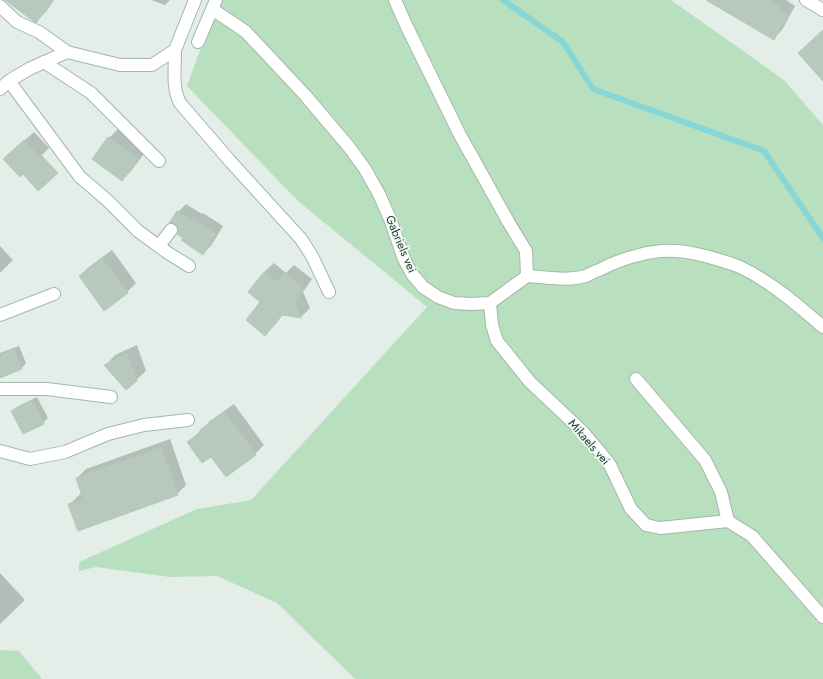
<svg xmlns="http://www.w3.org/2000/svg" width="823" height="679" viewBox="0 0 823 679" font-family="Jost,sans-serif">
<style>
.green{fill:#b9e0be}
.shadow{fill:#0003}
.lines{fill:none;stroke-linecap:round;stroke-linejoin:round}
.stream{stroke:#86d7d6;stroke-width:6}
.building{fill:#b7c9bf;stroke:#b4c8bc}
.service-casing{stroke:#a4b6ad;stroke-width:14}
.minor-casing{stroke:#a4b6ad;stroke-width:14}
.service{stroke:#fff;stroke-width:12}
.minor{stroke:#fff;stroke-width:12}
.labels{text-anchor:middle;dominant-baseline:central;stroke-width:3.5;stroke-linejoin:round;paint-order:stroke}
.street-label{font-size:12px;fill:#204033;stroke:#f3faf5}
</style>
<rect width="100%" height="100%" fill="#e2eee7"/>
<g class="green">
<path d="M 218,0 L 671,0 L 784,80 L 823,125 L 823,679 L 355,679 L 277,603 L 217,576 L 170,577 L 96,567 L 79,571 L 79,562 L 197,509 L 251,500 L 427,307 L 298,201 L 187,86 Z"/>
<path d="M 0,650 L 19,651 L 42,679 L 0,679 Z"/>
</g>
<g class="shadow">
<path d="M 6,0 L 54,0 L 46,12 L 36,21 Z"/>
<path d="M 151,0 L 170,0 L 165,5 Z"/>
<path d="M 708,0 L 786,0 L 795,6 L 782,30 L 773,39 Z"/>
<path d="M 118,129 L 147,150 L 131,171 L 122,180 L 109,138 Z"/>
<path d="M 34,132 L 49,148 L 40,157 L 14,150 Z"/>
<path d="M 186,204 L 202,214 L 203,213 L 223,226 L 211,246 L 203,253 L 184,238 L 178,212 Z"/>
<path d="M 0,246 L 13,260 L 0,273 Z"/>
<path d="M 112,250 L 136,283 L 127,292 L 80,276 L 89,267 Z"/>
<path d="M 274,263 L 286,273 L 294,265 L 312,279 L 303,292 L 310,308 L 301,317 L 283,314 L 275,325 L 265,334 L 261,301 L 264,272 Z"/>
<path d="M 137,345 L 146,371 L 136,380 L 106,365 L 115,355 Z"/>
<path d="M 19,346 L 26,363 L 22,368 L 3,376 L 0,369 L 0,353 Z"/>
<path d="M 37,397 L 48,418 L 43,423 L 12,411 L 17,407 Z"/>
<path d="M 234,404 L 264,445 L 255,454 L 211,455 L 189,442 L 210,421 Z"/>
<path d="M 170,439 L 186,485 L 177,494 L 70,504 L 79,495 L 82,494 L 77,478 L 86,469 Z"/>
<path d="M 0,573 L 25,600 L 0,624 Z"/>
</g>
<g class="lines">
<path class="stream" d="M 503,0 L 563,42 L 593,89 L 764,151 L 823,238"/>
</g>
<g class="building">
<path d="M 5,0 L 53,0 L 36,23 Z"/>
<path d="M 706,0 L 768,0 L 780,7 L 778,9 L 788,15 L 774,40 Z"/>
<path d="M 823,30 L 823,81 L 798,53 Z"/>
<path d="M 108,137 L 138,159 L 122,181 L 92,159 Z"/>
<path d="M 24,140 L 38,155 L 40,154 L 58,173 L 38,191 L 23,174 L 20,177 L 3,159 Z"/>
<path d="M 177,211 L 194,222 L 194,220 L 216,234 L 203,255 L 181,240 L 183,238 L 177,234 L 178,231 L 178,227 L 175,224 L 169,223 Z"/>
<path d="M 102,258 L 128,293 L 104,311 L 79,276 Z"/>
<path d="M 264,272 L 277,282 L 284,273 L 304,289 L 294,302 L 301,318 L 282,315 L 265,336 L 246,320 L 260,302 L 248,292 Z"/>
<path d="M 14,349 L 22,369 L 0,378 L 0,355 Z"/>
<path d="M 127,353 L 137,381 L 126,390 L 104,365 Z"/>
<path d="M 32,400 L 44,424 L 23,434 L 11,411 Z"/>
<path d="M 225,412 L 256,455 L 226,477 L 211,457 L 202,463 L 187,442 L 201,432 L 200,430 Z"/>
<path d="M 161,447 L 178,495 L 78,531 L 68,504 L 83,499 L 76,478 Z"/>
</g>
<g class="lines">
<defs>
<g id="service">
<path d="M 0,6 L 17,22 L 39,32 L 67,52"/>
<path d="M 198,42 L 216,0"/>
<path d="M 175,50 C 175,68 172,88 180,103 L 230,161 L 301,239 L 312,256 L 329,292"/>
<path d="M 44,62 L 91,93 L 159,161"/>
<path d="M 9,81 L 80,177 L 107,200 L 138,231 L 168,253 L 189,266"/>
<path d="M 159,246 L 171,230"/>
<path d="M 0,315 L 54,294"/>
<path d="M 636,379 L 705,460 L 721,492 L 728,521"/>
<path d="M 0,389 L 47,389 L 111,397"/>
<path d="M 0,451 L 30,459 L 65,452 L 108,434 L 144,425 L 188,420"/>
</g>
<g id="minor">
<path d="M 395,0 L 406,25 L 460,135 L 509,223 L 526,251 L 527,276"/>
<path d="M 806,0 L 823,10"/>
<path d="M 212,9 L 236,25 L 246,32 L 305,95 L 349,147 L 365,169 L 379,194 L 390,219 L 404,259 L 412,274 L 423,287 L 438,297 L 454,303 L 471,304 L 490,303 L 527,276"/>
<path d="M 0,89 L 9,81 L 29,69 L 67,52 L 120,65 L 152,65 L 175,50 L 195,0"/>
<path d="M 527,276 C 547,277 569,282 588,275 C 592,273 595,271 599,270 C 611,264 625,258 639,255 C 667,247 689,251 716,259 C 725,262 734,264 742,268 C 771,282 799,306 823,327"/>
<path d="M 490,303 L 492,325 L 497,341 L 530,382 L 583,432 L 599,451 L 610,465 L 631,509 L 646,525 L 660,528 L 728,521 L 752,536 L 823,617"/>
</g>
</defs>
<use href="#service" class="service-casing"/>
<use href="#minor" class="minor-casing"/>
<use href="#service" class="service"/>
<use href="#minor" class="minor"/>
</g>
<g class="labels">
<g class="street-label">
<text transform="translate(401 244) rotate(67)">Gabriels vei</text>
<text transform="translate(589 442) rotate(49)">Mikaels vei</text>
</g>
</g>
</svg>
